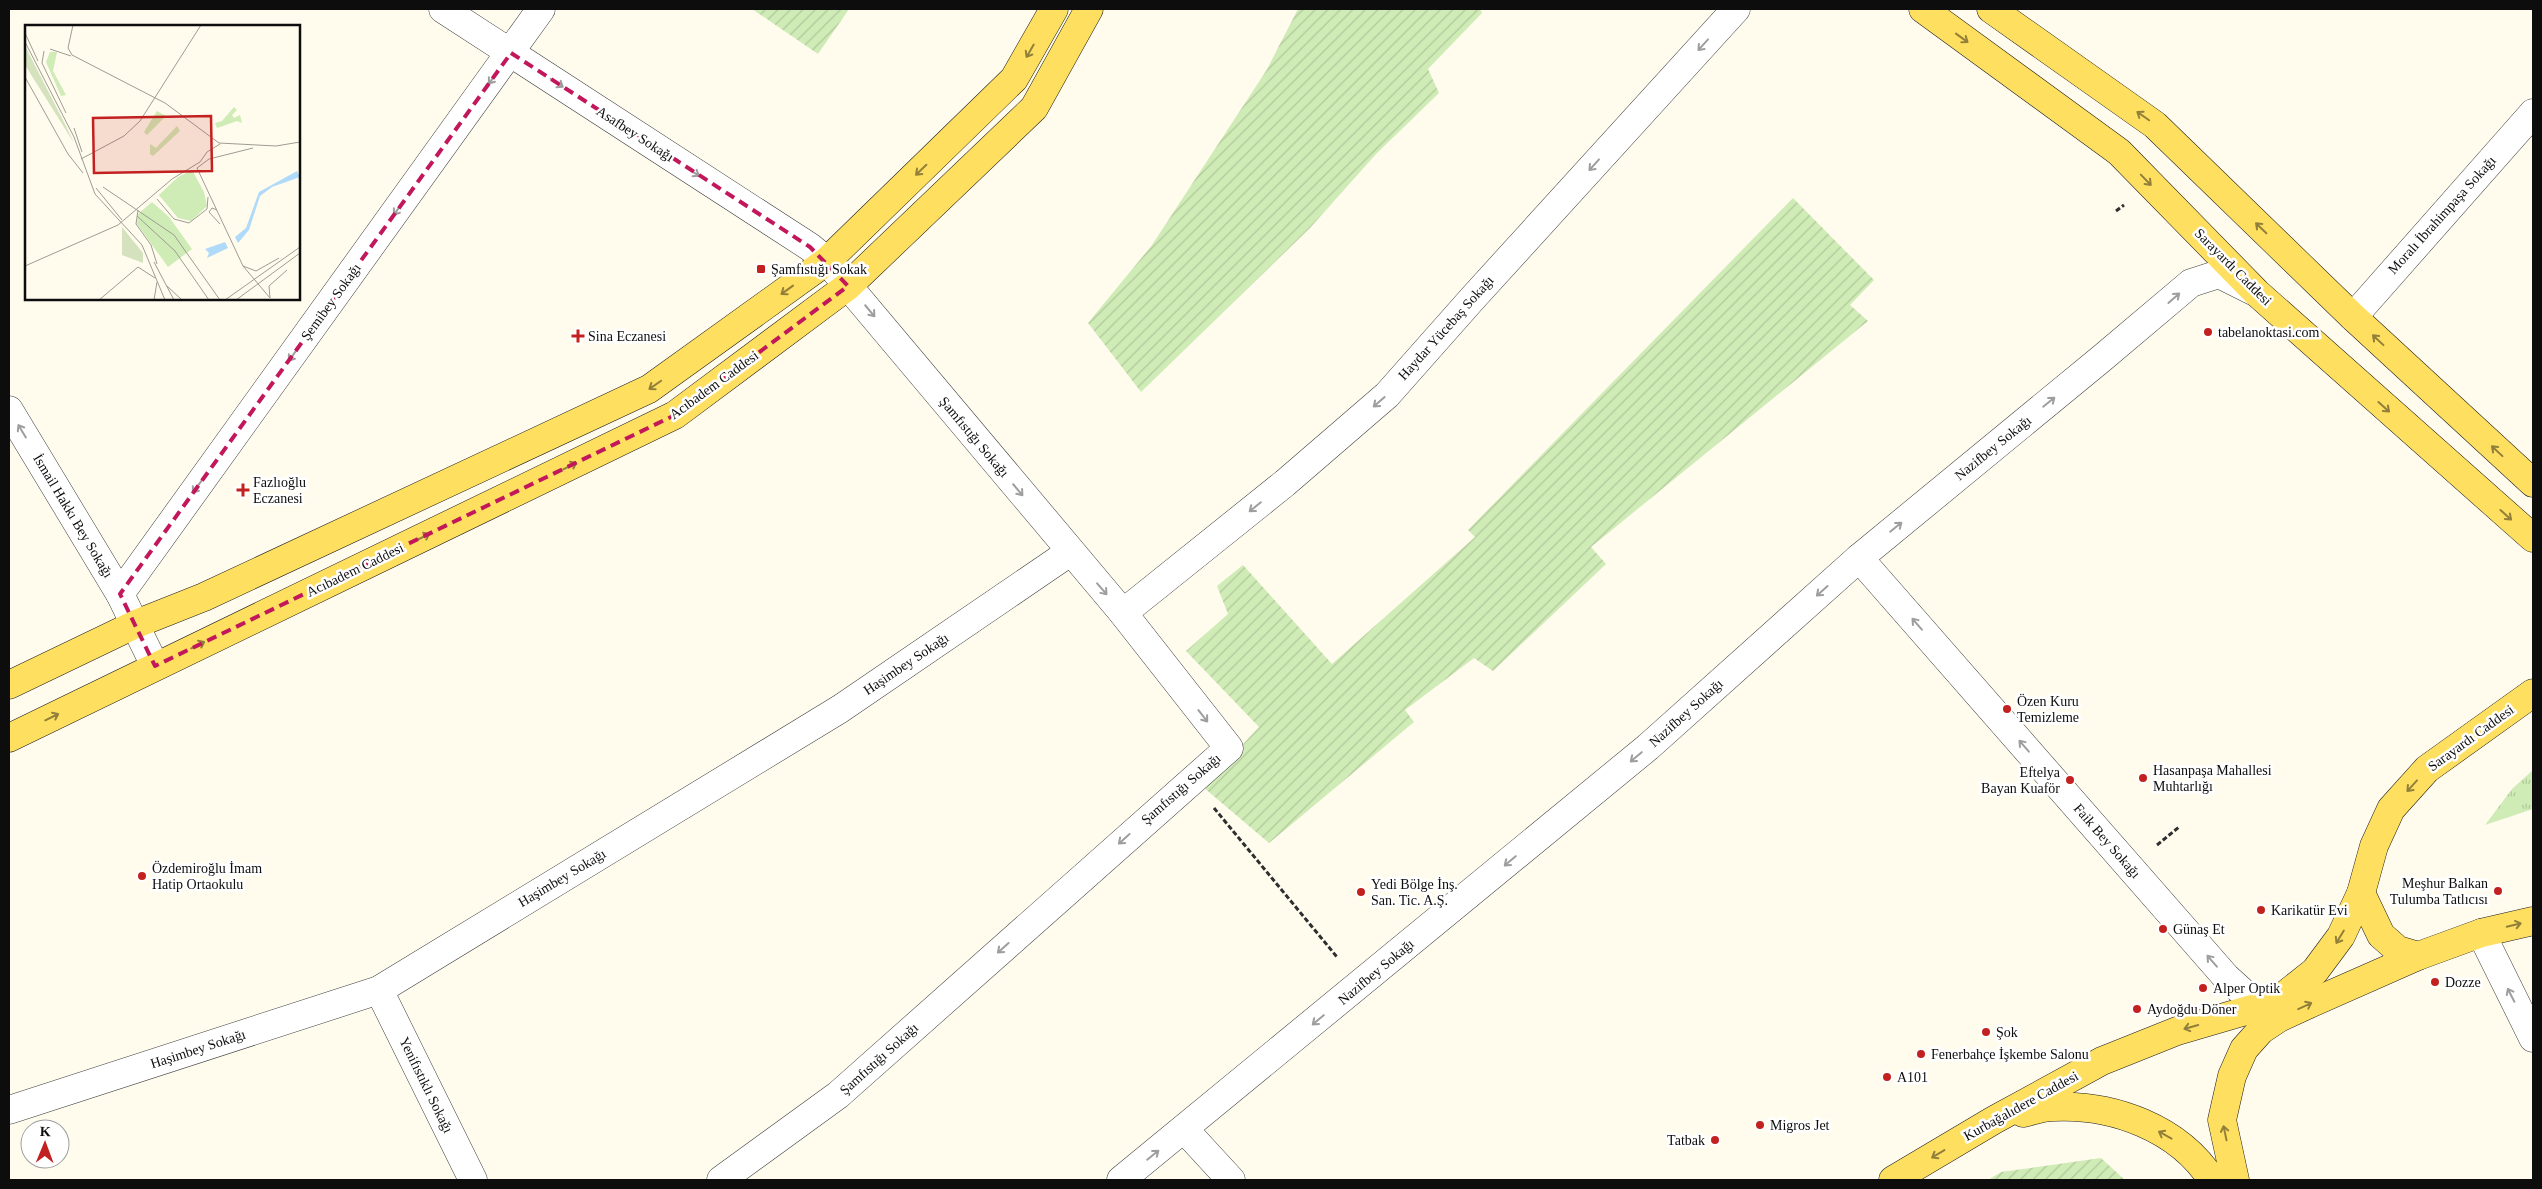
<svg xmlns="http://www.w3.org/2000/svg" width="2542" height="1189" viewBox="0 0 2542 1189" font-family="'Times New Roman',serif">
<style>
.grass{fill:url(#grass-tufts)}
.garden{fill:url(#garden-furrows)}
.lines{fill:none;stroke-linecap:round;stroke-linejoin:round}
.street-casing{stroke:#404040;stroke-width:29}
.primary-casing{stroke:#1e1e1e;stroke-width:29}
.path{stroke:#2f2f2f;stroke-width:3;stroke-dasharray:5 2.5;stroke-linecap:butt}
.street{stroke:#fff;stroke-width:28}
.primary{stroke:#fedf5f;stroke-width:28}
.oneway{stroke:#92803a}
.oneway2{stroke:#9e9e9e}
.marked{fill:none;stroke:#c2185b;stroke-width:4;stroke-dasharray:10 6;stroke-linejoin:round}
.poi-dot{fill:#c32020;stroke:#fff;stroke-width:2}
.labels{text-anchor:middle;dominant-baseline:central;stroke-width:5;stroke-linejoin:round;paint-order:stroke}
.street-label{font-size:14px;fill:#0d0d0d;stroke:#fff}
.poi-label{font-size:14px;fill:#0d0d0d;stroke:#fff;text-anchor:start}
.inset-road{fill:none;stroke:#9e9c94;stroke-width:1}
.view{fill:#c32020;fill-opacity:0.15;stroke:#c32020;stroke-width:2.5}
.inset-edge{fill:none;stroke:#0d0d0d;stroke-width:2.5}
</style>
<defs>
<pattern id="grass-tufts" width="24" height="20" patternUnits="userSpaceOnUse" patternTransform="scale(1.25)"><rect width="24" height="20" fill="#cfebb6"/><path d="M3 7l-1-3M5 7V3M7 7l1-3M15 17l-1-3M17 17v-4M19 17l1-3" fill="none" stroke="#b1c89b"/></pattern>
<pattern id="garden-furrows" width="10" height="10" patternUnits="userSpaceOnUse" patternTransform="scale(1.25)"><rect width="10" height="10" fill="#cfebb6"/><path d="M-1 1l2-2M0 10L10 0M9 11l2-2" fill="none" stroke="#b1c89b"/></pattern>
</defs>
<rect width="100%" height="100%" fill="#fffcee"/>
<path class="grass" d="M 2533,770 L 2533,809 L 2485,825 L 2512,789 Z"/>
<g class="garden">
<path d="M 752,9 L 849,9 L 818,54 Z"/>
<path d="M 1298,9 L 1480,9 L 1482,13 L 1428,69 L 1439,93 L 1376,154 L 1310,228 L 1141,392 L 1088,323 L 1152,245 L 1266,71 Z"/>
<path d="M 1793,198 L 1874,280 L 1850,305 L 1868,321 L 1591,547 L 1606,564 L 1493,671 L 1474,658 L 1405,710 L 1414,722 L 1269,843 L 1203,787 L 1259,727 L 1186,651 L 1228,614 L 1217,586 L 1243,565 L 1332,664 L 1475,537 L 1468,530 Z"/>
<path d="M 2101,1158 L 2125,1180 L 1988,1180 L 2001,1172 Z"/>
</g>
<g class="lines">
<defs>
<g id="street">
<path d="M 443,9 L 810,247 L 827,261 L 1123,613 L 1229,748 L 838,1095 L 721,1180"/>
<path d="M 2353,317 L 2533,113"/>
<path d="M 9,410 L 120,594 L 155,666"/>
<path d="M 1859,558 L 2226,977 L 2259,1007"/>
<path d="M 120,594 L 541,9"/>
<path d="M 1123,613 L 1285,483 L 1387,395 L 1472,299 L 1736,9"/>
<path d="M 2481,933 L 2533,1038"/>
<path d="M 379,990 L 473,1180"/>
<path d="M 9,1110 L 379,990 L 840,709 L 1070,552"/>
<path d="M 1184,1129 L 1231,1180"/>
<path d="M 1121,1180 L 1648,747 L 1859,558 L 2101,359 L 2191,283 L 2219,274 L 2253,291"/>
</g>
<g id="primary">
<path d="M 1923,9 L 2119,152 L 2257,293 L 2533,538"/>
<path d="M 1991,9 L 2155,125 L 2353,317 L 2533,483"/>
<path d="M 9,685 L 136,624 L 204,597 L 649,389 L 827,261 L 1014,79 L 1054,9"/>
<path d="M 9,738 L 675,415 L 848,286 L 1034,108 L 1089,9"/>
<path d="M 2361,893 L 2381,935 L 2398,950 L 2418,956"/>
<path d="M 2023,1113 C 2032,1111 2043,1107 2053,1107 C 2113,1104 2179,1128 2212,1180"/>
<path d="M 1893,1180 L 1994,1120 L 2102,1061 L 2177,1031 L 2259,1007 L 2286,994 L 2315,971 L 2341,936 L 2361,893 L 2374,846 L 2391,809 L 2427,769 L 2533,693"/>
<path d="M 2235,1180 L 2222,1120 L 2232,1076 L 2244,1049 L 2261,1030 L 2279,1018 L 2307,1005 L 2418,956 L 2481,933 L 2533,921"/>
</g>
</defs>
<use href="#street" class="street-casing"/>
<use href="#primary" class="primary-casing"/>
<g class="path">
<path d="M 2116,211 L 2124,205"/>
<path d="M 1214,808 L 1337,957"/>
<path d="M 2157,845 L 2179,827"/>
</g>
<use href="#street" class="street"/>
<use href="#primary" class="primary"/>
</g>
<defs><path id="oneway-shaft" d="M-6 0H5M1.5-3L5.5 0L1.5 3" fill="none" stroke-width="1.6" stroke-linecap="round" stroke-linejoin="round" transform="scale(1.25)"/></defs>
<g class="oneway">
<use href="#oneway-shaft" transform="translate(1962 38) rotate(36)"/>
<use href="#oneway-shaft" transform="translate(1030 51) rotate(120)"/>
<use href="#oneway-shaft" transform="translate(2143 116) rotate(-145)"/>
<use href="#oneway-shaft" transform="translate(921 170) rotate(136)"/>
<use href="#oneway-shaft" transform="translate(2146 180) rotate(46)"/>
<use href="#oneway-shaft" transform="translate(2261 228) rotate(-136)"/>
<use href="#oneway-shaft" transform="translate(787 290) rotate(144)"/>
<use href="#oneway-shaft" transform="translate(2378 340) rotate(-137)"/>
<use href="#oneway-shaft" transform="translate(655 385) rotate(145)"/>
<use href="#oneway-shaft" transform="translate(2384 407) rotate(42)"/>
<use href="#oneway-shaft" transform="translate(2497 451) rotate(-137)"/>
<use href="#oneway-shaft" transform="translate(570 466) rotate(-26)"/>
<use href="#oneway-shaft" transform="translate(2506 515) rotate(42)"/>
<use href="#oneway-shaft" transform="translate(423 537) rotate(-26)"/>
<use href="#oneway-shaft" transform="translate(198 645) rotate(-26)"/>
<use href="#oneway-shaft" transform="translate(52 717) rotate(-26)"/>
<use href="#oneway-shaft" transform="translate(2412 786) rotate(132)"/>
<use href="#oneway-shaft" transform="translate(2514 925) rotate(-13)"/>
<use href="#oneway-shaft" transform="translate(2340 937) rotate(121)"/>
<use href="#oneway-shaft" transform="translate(2305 1006) rotate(-25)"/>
<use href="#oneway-shaft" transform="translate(2191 1027) rotate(164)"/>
<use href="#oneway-shaft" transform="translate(2225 1133) rotate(-102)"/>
<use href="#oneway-shaft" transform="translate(2165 1135) rotate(-151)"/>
<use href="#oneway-shaft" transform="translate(1938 1154) rotate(149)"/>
</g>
<g class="oneway2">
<use href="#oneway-shaft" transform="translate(1703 45) rotate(132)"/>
<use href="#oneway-shaft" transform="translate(493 78) rotate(126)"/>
<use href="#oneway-shaft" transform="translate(557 83) rotate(33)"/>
<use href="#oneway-shaft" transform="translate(1594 165) rotate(132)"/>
<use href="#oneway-shaft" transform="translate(693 172) rotate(33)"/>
<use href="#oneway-shaft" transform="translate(398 209) rotate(126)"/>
<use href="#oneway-shaft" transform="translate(2174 298) rotate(-41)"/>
<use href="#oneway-shaft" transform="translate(870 311) rotate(50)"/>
<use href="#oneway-shaft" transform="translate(293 355) rotate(126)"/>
<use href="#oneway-shaft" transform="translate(1379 402) rotate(139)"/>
<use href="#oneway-shaft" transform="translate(2049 402) rotate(-39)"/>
<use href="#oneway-shaft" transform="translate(22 431) rotate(-121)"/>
<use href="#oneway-shaft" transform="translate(197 487) rotate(126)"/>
<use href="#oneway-shaft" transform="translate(1018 490) rotate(50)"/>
<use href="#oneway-shaft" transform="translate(1255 507) rotate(141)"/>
<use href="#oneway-shaft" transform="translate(1896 527) rotate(-39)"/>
<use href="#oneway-shaft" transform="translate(1102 589) rotate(49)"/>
<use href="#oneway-shaft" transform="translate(1822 591) rotate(138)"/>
<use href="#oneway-shaft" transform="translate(1917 624) rotate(-131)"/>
<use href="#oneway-shaft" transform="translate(1203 716) rotate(52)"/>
<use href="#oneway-shaft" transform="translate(2024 746) rotate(-131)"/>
<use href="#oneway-shaft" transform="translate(1636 757) rotate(140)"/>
<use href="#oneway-shaft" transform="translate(1124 839) rotate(138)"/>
<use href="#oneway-shaft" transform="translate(1510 861) rotate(140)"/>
<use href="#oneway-shaft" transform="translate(1003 948) rotate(138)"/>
<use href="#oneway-shaft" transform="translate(2212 961) rotate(-131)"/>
<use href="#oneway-shaft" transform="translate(2511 995) rotate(-117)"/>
<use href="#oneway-shaft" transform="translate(1318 1020) rotate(140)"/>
<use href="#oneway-shaft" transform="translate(1153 1155) rotate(-39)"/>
</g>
<path class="marked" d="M 511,53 L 810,247 L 848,286 L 675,415 L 155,666 L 120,594 Z"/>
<g class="poi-dot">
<rect x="756" y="264" width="10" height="10" rx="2.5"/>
<circle cx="2208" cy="332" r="5"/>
<path d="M575.5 328.5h5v5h5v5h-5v5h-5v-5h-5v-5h5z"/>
<path d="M240.5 482.5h5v5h5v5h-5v5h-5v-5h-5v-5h5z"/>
<circle cx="2007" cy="709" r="5"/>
<circle cx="2143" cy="778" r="5"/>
<circle cx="2070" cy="780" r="5"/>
<circle cx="142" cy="876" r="5"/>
<circle cx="2498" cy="891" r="5"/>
<circle cx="1361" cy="892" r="5"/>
<circle cx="2261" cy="910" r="5"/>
<circle cx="2163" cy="929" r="5"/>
<circle cx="2435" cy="982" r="5"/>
<circle cx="2203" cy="988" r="5"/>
<circle cx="2137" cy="1009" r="5"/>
<circle cx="1986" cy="1032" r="5"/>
<circle cx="1921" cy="1054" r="5"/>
<circle cx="1887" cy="1077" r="5"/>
<circle cx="1760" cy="1125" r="5"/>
<circle cx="1715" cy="1140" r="5"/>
</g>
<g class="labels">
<g class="street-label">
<text transform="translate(635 134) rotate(33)">Asafbey Sokağı</text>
<text transform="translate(2442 215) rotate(-48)">Moralı İbrahimpaşa Sokağı</text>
<text transform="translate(2233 267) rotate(45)">Sarayardı Caddesi</text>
<text transform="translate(331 302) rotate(-54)">Şemibey Sokağı</text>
<text transform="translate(1446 328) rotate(-48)">Haydar Yücebaş Sokağı</text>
<text transform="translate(714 385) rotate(-36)">Acıbadem Caddesi</text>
<text transform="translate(974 437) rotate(50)">Şamfıstığı Sokağı</text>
<text transform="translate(1993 448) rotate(-39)">Nazifbey Sokağı</text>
<text transform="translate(73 516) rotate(59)">İsmail Hakkı Bey Sokağı</text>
<text transform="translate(355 570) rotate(-26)">Acıbadem Caddesi</text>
<text transform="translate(906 664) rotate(-34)">Haşimbey Sokağı</text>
<text transform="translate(1686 713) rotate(-42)">Nazifbey Sokağı</text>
<text transform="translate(2471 738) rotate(-36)">Sarayardı Caddesi</text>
<text transform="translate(1181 789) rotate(-41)">Şamfıstığı Sokağı</text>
<text transform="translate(2107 841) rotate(49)">Faik Bey Sokağı</text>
<text transform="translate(562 878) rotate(-31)">Haşimbey Sokağı</text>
<text transform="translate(1376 972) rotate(-40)">Nazifbey Sokağı</text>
<text transform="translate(198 1049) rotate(-18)">Haşimbey Sokağı</text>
<text transform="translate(879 1059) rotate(-42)">Şamfıstığı Sokağı</text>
<text transform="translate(426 1085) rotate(64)">Yenifıstıklı Sokağı</text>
<text transform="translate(2021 1106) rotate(-29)">Kurbağalıdere Caddesi</text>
</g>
<g class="poi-label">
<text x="771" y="269">Şamfıstığı Sokak</text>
<text x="2218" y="332">tabelanoktasi.com</text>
<text x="588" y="336">Sina Eczanesi</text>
<text x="253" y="482">Fazlıoğlu<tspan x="253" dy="16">Eczanesi</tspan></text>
<text x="2017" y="701">Özen Kuru<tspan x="2017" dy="16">Temizleme</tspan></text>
<text x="2153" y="770">Hasanpaşa Mahallesi<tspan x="2153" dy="16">Muhtarlığı</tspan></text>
<text x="2060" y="772" text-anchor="end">Eftelya<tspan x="2060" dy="16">Bayan Kuaför</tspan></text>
<text x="152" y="868">Özdemiroğlu İmam<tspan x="152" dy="16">Hatip Ortaokulu</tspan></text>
<text x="2488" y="883" text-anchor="end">Meşhur Balkan<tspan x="2488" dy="16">Tulumba Tatlıcısı</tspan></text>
<text x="1371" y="884">Yedi Bölge İnş.<tspan x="1371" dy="16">San. Tic. A.Ş.</tspan></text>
<text x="2271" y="910">Karikatür Evi</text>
<text x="2173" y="929">Günaş Et</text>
<text x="2445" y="982">Dozze</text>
<text x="2213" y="988">Alper Optik</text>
<text x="2147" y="1009">Aydoğdu Döner</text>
<text x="1996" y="1032">Şok</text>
<text x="1931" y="1054">Fenerbahçe İşkembe Salonu</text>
<text x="1897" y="1077">A101</text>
<text x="1770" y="1125">Migros Jet</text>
<text x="1705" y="1140" text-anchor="end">Tatbak</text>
</g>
</g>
<g transform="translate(25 25)">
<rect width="275" height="275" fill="#fffcee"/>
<path d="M 25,27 L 32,27 L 28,46 L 41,70 L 36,71 L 21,37 ZM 127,177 L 144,192 L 167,224 L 143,242 L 112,199 L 113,189 Z" fill="#cfebb6"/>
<path d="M 0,21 L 40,99 L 49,118 L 0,40 ZM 97,202 L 118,228 L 118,238 L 97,230 Z" fill="#d4e2be"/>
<path d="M 209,82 L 212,85 L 207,90 L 209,93 L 215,90 L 217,98 L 212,96 L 192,103 L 190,98 L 197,96 ZM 132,86 L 141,91 L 122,110 L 119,107 ZM 152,101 L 155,106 L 128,131 L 125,129 L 125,119 L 131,123 ZM 167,145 L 179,167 L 182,181 L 166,196 L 153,193 L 134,170 L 153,152 Z" fill="#cfebb6"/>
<path d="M 272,146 L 275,152 L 247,162 L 235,171 L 224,205 L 213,218 L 210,212 L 221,203 L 234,167 ZM 200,217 L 203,223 L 182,233 L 184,228 L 180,224 Z" fill="#b0daf9"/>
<path class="inset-road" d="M 0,8 L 13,36M 0,17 L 49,112 L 70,169 L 117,220 L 140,275M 43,23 L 47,30 L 140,78 L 194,118 L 251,121 L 275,117M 43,23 L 48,0M 25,24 L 46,31M 19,26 L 17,38 L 41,88M 0,52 L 43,129 L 58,148M 49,103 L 57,127M 228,123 L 184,134 L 172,143 L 218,241 L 245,273M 56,134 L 99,111 L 115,96 L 176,0M 78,162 L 149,210 L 195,275M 71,163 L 97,195M 132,174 L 149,194 L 164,198 L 182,184 L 183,172M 113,185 L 111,199 L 126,220 L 132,239M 192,185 L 187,183 L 184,187 L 195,199M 112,191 L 150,226 L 184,275M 129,237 L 149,275M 0,241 L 93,200 L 147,154 L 175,137 L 182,127 L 195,119M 218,241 L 231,246 L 254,233M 113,242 L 130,253M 142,261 L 157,275M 245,273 L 244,261 L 262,245M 74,275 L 113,242M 129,275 L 132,257M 200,275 L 275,222M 211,275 L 275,228"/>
<path class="view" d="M 186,91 L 187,146 L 69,148 L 68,93 Z"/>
<rect width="275" height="275" class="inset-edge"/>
</g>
<rect width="2542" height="1189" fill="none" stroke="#0d0d0d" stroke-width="20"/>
<g transform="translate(45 1144) rotate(1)"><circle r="24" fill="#ffffff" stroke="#9e9e9e"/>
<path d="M0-4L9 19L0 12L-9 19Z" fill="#c32020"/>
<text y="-8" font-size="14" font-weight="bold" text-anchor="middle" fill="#0d0d0d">K</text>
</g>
</svg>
